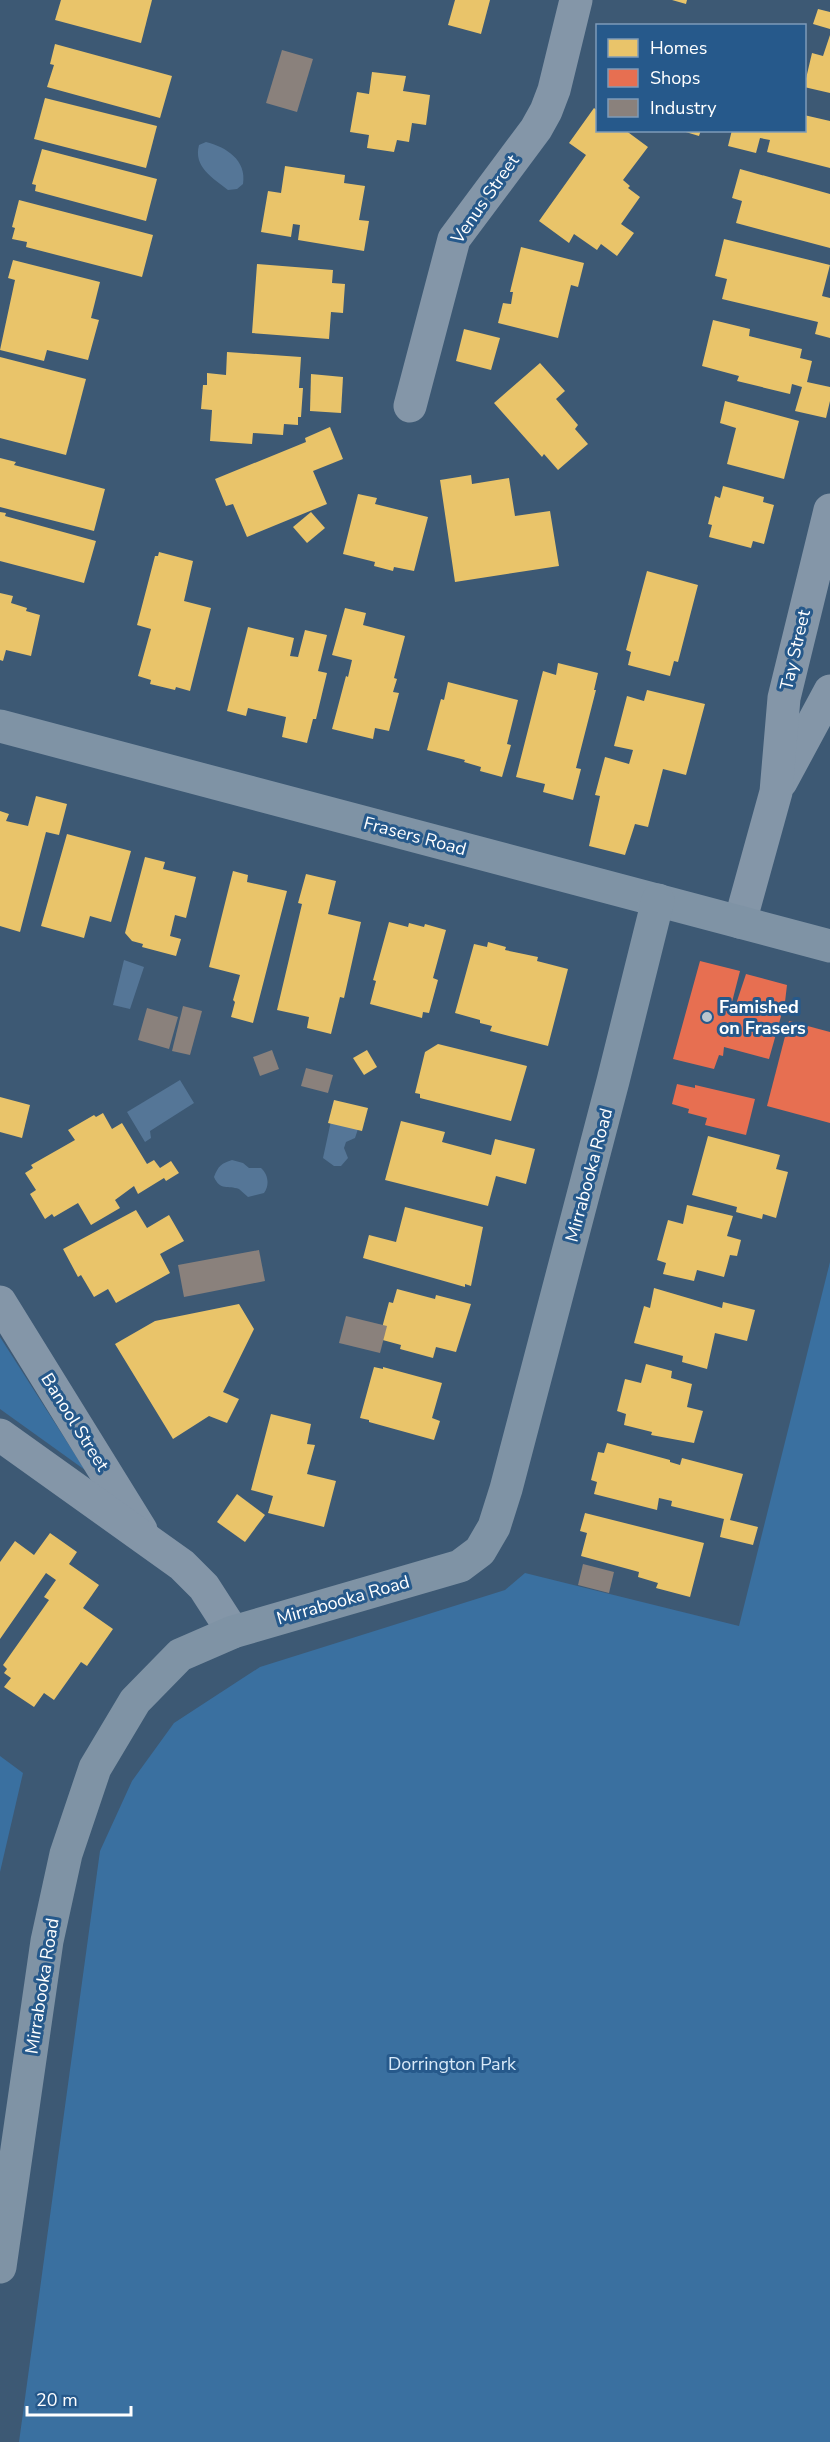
<svg xmlns="http://www.w3.org/2000/svg" width="830" height="2442" viewBox="0 0 830 2442" font-family="'Nunito Sans',sans-serif">
<style>
.green{fill:#3a70a0}
.water{fill:#557697}
.homes{fill:#e9c46a}
.shops{fill:#e76f51}
.industry{fill:#8a817c}
.lines{fill:none;stroke-linecap:round;stroke-linejoin:round}
.street{stroke:#8496a8;stroke-width:33}
.secondary{stroke:#7f93a5;stroke-width:33}
.poi-dot{fill:#bbc5ce;stroke:#26598b;stroke-width:2}
.labels{text-anchor:middle;dominant-baseline:central;stroke-width:6;stroke-linejoin:round;paint-order:stroke}
.street-label{font-size:18px;fill:#fff;stroke:#26598b}
.poi-label{font-size:18px;font-weight:bold;fill:#fff;stroke:#26598b;text-anchor:start}
.park-label{font-size:18px;fill:#d8e9f8;stroke:#26598b}
</style>
<rect width="100%" height="100%" fill="#3d5974"/>
<g class="green">
<path d="M 830,1262 L 830,2442 L 19,2442 L 100,1851 L 132,1781 L 174,1723 L 260,1667 L 505,1590 L 525,1573 L 739,1626 Z"/>
<path d="M 0,1337 L 85,1470 L 0,1409 Z"/>
<path d="M 0,1756 L 23,1773 L 0,1872 Z"/>
</g>
<g class="water">
<path d="M 206,142 C 226,147 247,160 243,184 L 237,189 L 228,190 C 213,178 193,167 199,145 Z"/>
<path d="M 124,960 L 144,967 L 130,1009 L 113,1005 Z"/>
<path d="M 180,1080 L 194,1103 L 150,1131 L 151,1138 L 145,1142 L 127,1112 Z"/>
<path d="M 331,1121 L 358,1129 L 355,1138 L 346,1142 L 344,1148 L 348,1158 L 341,1166 L 334,1166 L 323,1158 Z"/>
<path d="M 232,1160 L 243,1163 L 249,1168 L 261,1168 C 268,1174 270,1185 264,1193 L 248,1197 L 239,1189 C 228,1185 220,1191 214,1177 C 218,1166 222,1163 232,1160 Z"/>
</g>
<g class="homes">
<path d="M 61,0 L 152,0 L 141,43 L 55,20 Z"/>
<path d="M 455,0 L 490,0 L 481,34 L 448,25 Z"/>
<path d="M 672,0 L 687,0 L 686,4 Z"/>
<path d="M 818,9 L 830,12 L 830,29 L 813,24 Z"/>
<path d="M 830,35 L 830,93 L 804,87 L 812,53 L 823,56 Z"/>
<path d="M 55,44 L 172,76 L 160,118 L 47,87 L 54,65 L 50,64 Z"/>
<path d="M 372,72 L 406,76 L 403,91 L 430,95 L 426,125 L 412,123 L 409,142 L 397,140 L 394,152 L 367,148 L 369,135 L 350,132 L 357,92 L 369,94 Z"/>
<path d="M 45,98 L 157,126 L 146,168 L 34,139 Z"/>
<path d="M 594,108 L 598,111 L 598,130 L 625,130 L 648,147 L 623,180 L 630,186 L 628,188 L 640,197 L 621,224 L 634,233 L 617,256 L 601,244 L 597,250 L 574,234 L 569,243 L 539,221 L 586,155 L 569,143 Z"/>
<path d="M 804,115 L 830,121 L 830,168 L 767,152 L 770,140 L 760,138 L 756,153 L 728,146 L 732,130 L 804,130 Z"/>
<path d="M 679,130 L 701,130 L 699,136 Z"/>
<path d="M 42,149 L 157,179 L 146,221 L 35,191 L 36,185 L 32,184 Z"/>
<path d="M 285,166 L 345,175 L 344,183 L 365,186 L 359,220 L 369,221 L 364,251 L 298,240 L 300,225 L 293,224 L 291,237 L 261,232 L 268,191 L 281,193 Z"/>
<path d="M 740,169 L 830,194 L 830,248 L 736,223 L 742,201 L 732,198 Z"/>
<path d="M 19,200 L 153,235 L 142,277 L 26,247 L 27,242 L 12,239 L 15,228 L 12,227 Z"/>
<path d="M 724,239 L 830,265 L 822,296 L 830,298 L 830,338 L 815,334 L 818,322 L 722,299 L 727,279 L 715,276 Z"/>
<path d="M 521,247 L 584,263 L 578,287 L 571,285 L 558,338 L 498,323 L 503,303 L 511,304 L 513,292 L 510,292 Z"/>
<path d="M 13,260 L 100,282 L 91,318 L 99,320 L 88,360 L 47,350 L 44,361 L 0,350 L 15,280 L 8,278 Z"/>
<path d="M 257,264 L 333,270 L 332,283 L 345,284 L 344,298 L 343,313 L 331,312 L 329,339 L 252,333 Z"/>
<path d="M 713,320 L 750,329 L 749,336 L 802,349 L 800,358 L 812,361 L 807,382 L 830,387 L 830,401 L 826,418 L 795,411 L 802,387 L 792,384 L 790,394 L 737,381 L 739,376 L 702,366 Z"/>
<path d="M 464,329 L 500,338 L 491,370 L 456,361 Z"/>
<path d="M 227,352 L 301,357 L 299,388 L 303,388 L 301,417 L 298,417 L 298,425 L 284,424 L 283,435 L 253,433 L 252,444 L 210,441 L 212,410 L 201,409 L 203,385 L 207,385 L 207,373 L 226,375 Z"/>
<path d="M 0,357 L 86,379 L 66,455 L 0,438 Z"/>
<path d="M 540,363 L 565,391 L 556,399 L 578,425 L 575,429 L 588,444 L 558,470 L 544,454 L 542,457 L 494,403 Z"/>
<path d="M 311,374 L 343,377 L 341,413 L 310,411 Z"/>
<path d="M 725,401 L 799,421 L 784,479 L 727,464 L 736,428 L 720,423 Z"/>
<path d="M 330,427 L 343,459 L 313,471 L 327,504 L 247,537 L 233,504 L 226,506 L 215,479 L 306,442 L 305,438 Z"/>
<path d="M 0,458 L 16,462 L 14,465 L 105,489 L 94,531 L 0,507 Z"/>
<path d="M 471,475 L 472,484 L 509,478 L 515,516 L 550,511 L 559,566 L 455,582 L 440,480 Z"/>
<path d="M 723,486 L 764,497 L 763,502 L 774,505 L 764,544 L 753,541 L 751,548 L 709,537 L 712,525 L 708,524 L 715,496 L 720,498 Z"/>
<path d="M 358,494 L 377,498 L 375,504 L 428,517 L 414,571 L 394,567 L 393,571 L 374,566 L 375,562 L 343,554 Z"/>
<path d="M 0,512 L 6,513 L 5,516 L 96,541 L 84,583 L 0,561 Z"/>
<path d="M 311,512 L 325,528 L 307,543 L 293,527 Z"/>
<path d="M 159,552 L 193,561 L 184,601 L 211,608 L 190,691 L 176,687 L 175,690 L 150,684 L 151,680 L 138,676 L 151,629 L 137,625 L 155,556 L 158,556 Z"/>
<path d="M 647,571 L 698,585 L 678,662 L 674,661 L 670,676 L 628,665 L 631,652 L 626,650 Z"/>
<path d="M 0,593 L 13,596 L 11,603 L 27,608 L 26,611 L 40,615 L 31,656 L 6,650 L 3,661 L 0,660 Z"/>
<path d="M 345,608 L 366,613 L 363,625 L 405,636 L 394,678 L 397,679 L 393,692 L 399,693 L 389,731 L 375,728 L 373,739 L 332,729 L 346,676 L 348,677 L 352,660 L 332,655 Z"/>
<path d="M 248,627 L 294,638 L 290,656 L 298,657 L 305,630 L 327,635 L 318,671 L 327,673 L 316,719 L 313,719 L 307,743 L 282,737 L 286,717 L 248,708 L 246,716 L 227,711 Z"/>
<path d="M 558,663 L 598,673 L 594,690 L 596,690 L 576,768 L 581,769 L 573,800 L 543,792 L 545,784 L 516,777 L 543,671 L 556,675 Z"/>
<path d="M 448,682 L 518,700 L 507,744 L 511,745 L 502,777 L 480,771 L 481,767 L 464,762 L 465,760 L 427,750 L 441,699 L 444,700 Z"/>
<path d="M 647,690 L 705,704 L 686,775 L 663,769 L 648,827 L 635,824 L 625,855 L 589,846 L 600,796 L 595,795 L 605,757 L 629,764 L 633,750 L 614,746 L 627,696 L 644,701 Z"/>
<path d="M 36,796 L 67,804 L 59,835 L 46,832 L 20,932 L 0,926 L 0,811 L 9,814 L 6,821 L 28,826 Z"/>
<path d="M 67,834 L 131,851 L 111,922 L 90,916 L 84,938 L 41,926 Z"/>
<path d="M 145,857 L 165,862 L 163,869 L 196,877 L 186,918 L 175,915 L 170,936 L 181,939 L 176,956 L 142,947 L 143,944 L 132,941 L 125,933 Z"/>
<path d="M 233,871 L 248,875 L 247,882 L 287,891 L 253,1023 L 231,1017 L 235,1002 L 233,1000 L 240,975 L 209,967 Z"/>
<path d="M 306,874 L 336,881 L 328,914 L 361,922 L 344,998 L 340,997 L 331,1034 L 307,1028 L 309,1017 L 277,1010 L 302,904 L 298,903 Z"/>
<path d="M 389,922 L 408,927 L 409,923 L 424,927 L 425,924 L 446,930 L 433,978 L 438,980 L 429,1013 L 423,1012 L 422,1018 L 370,1004 L 376,981 L 373,980 Z"/>
<path d="M 488,942 L 506,947 L 505,950 L 538,957 L 537,961 L 568,969 L 548,1046 L 490,1031 L 492,1026 L 480,1023 L 480,1020 L 455,1013 L 474,944 L 487,947 Z"/>
<path d="M 438,1044 L 527,1066 L 511,1121 L 420,1098 L 420,1094 L 415,1093 L 425,1052 Z"/>
<path d="M 367,1050 L 377,1067 L 364,1075 L 353,1058 Z"/>
<path d="M 0,1097 L 30,1105 L 22,1138 L 0,1132 Z"/>
<path d="M 334,1100 L 368,1108 L 362,1131 L 328,1123 Z"/>
<path d="M 103,1113 L 112,1129 L 122,1123 L 147,1164 L 154,1160 L 160,1168 L 171,1161 L 179,1173 L 166,1181 L 164,1178 L 138,1194 L 134,1186 L 115,1200 L 120,1208 L 91,1225 L 78,1203 L 54,1217 L 52,1214 L 45,1219 L 30,1194 L 36,1190 L 25,1173 L 33,1168 L 31,1165 L 75,1140 L 68,1130 L 94,1115 L 96,1117 Z"/>
<path d="M 401,1121 L 445,1132 L 442,1142 L 491,1155 L 495,1139 L 535,1149 L 526,1184 L 496,1176 L 488,1206 L 385,1180 Z"/>
<path d="M 708,1136 L 780,1155 L 776,1169 L 788,1172 L 776,1218 L 763,1214 L 762,1219 L 736,1212 L 737,1207 L 692,1195 Z"/>
<path d="M 687,1205 L 733,1216 L 727,1236 L 741,1240 L 737,1256 L 730,1255 L 724,1277 L 697,1270 L 694,1281 L 663,1274 L 666,1263 L 657,1260 L 668,1220 L 683,1224 Z"/>
<path d="M 405,1207 L 483,1227 L 471,1286 L 465,1284 L 465,1287 L 363,1258 L 369,1235 L 396,1242 Z"/>
<path d="M 136,1210 L 147,1228 L 169,1215 L 184,1241 L 160,1254 L 170,1273 L 116,1303 L 108,1289 L 94,1297 L 81,1275 L 78,1277 L 63,1249 Z"/>
<path d="M 654,1288 L 722,1308 L 723,1302 L 755,1310 L 747,1341 L 715,1333 L 707,1369 L 682,1362 L 683,1356 L 634,1343 L 644,1306 L 650,1308 Z"/>
<path d="M 397,1289 L 435,1299 L 436,1295 L 471,1304 L 456,1352 L 436,1347 L 433,1358 L 400,1349 L 401,1345 L 379,1339 L 389,1302 L 393,1303 Z"/>
<path d="M 239,1304 L 254,1329 L 223,1392 L 239,1399 L 227,1423 L 209,1416 L 173,1439 L 115,1344 L 155,1321 Z"/>
<path d="M 646,1364 L 672,1371 L 671,1378 L 692,1384 L 687,1407 L 703,1411 L 694,1443 L 651,1435 L 652,1432 L 624,1425 L 626,1414 L 617,1411 L 625,1379 L 641,1383 Z"/>
<path d="M 374,1367 L 383,1369 L 383,1367 L 442,1383 L 432,1418 L 440,1421 L 434,1440 L 369,1422 L 369,1420 L 360,1418 Z"/>
<path d="M 271,1414 L 311,1424 L 307,1444 L 315,1445 L 307,1474 L 336,1481 L 324,1527 L 268,1513 L 273,1496 L 251,1490 Z"/>
<path d="M 607,1443 L 670,1460 L 670,1462 L 680,1465 L 682,1458 L 743,1474 L 730,1520 L 758,1527 L 753,1545 L 720,1537 L 724,1519 L 671,1506 L 672,1501 L 659,1498 L 657,1510 L 594,1494 L 597,1482 L 591,1480 L 598,1452 L 604,1453 Z"/>
<path d="M 237,1494 L 265,1515 L 245,1542 L 217,1522 Z"/>
<path d="M 585,1513 L 704,1543 L 690,1597 L 656,1588 L 658,1583 L 638,1577 L 639,1572 L 581,1556 L 587,1533 L 580,1531 Z"/>
<path d="M 50,1533 L 77,1552 L 69,1564 L 99,1585 L 83,1608 L 113,1629 L 87,1666 L 81,1662 L 54,1700 L 44,1693 L 34,1707 L 4,1687 L 11,1678 L 4,1673 L 7,1669 L 3,1665 L 49,1600 L 44,1597 L 56,1580 L 46,1573 L 0,1639 L 0,1562 L 15,1541 L 34,1555 Z"/>
</g>
<g class="shops">
<path d="M 700,961 L 740,971 L 731,1006 L 735,1007 L 746,974 L 787,985 L 785,1002 L 769,1059 L 724,1047 L 723,1056 L 719,1055 L 714,1069 L 673,1059 Z"/>
<path d="M 789,1021 L 830,1032 L 830,1123 L 767,1106 Z"/>
<path d="M 677,1084 L 695,1088 L 695,1085 L 755,1099 L 746,1135 L 705,1125 L 707,1118 L 688,1113 L 689,1109 L 672,1104 Z"/>
</g>
<g class="industry">
<path d="M 282,50 L 313,59 L 297,112 L 266,103 Z"/>
<path d="M 183,1006 L 202,1011 L 190,1055 L 172,1051 Z"/>
<path d="M 147,1008 L 178,1017 L 169,1049 L 138,1040 Z"/>
<path d="M 272,1050 L 279,1069 L 260,1076 L 253,1057 Z"/>
<path d="M 306,1068 L 333,1075 L 328,1093 L 301,1086 Z"/>
<path d="M 259,1250 L 265,1281 L 184,1297 L 178,1265 Z"/>
<path d="M 346,1316 L 387,1326 L 380,1353 L 339,1343 Z"/>
<path d="M 583,1564 L 614,1572 L 609,1593 L 578,1585 Z"/>
</g>
<g class="lines">
<g class="street">
<path d="M 410,406 L 454,239 L 536,129 L 546,111 L 554,90 L 576,0"/>
<path d="M 781,782 L 830,691"/>
<path d="M 740,922 L 776,792 L 784,698 L 830,510"/>
<path d="M 0,1302 L 141,1530"/>
<path d="M 0,1435 L 182,1565 L 204,1587 L 233,1632"/>
</g>
<g class="secondary">
<path d="M 0,726 L 830,946"/>
<path d="M 0,2267 L 47,1941 L 66,1854 L 95,1768 L 135,1701 L 180,1655 L 233,1632 L 460,1566 L 480,1551 L 494,1527 L 506,1489 L 613,1081 L 658,900"/>
</g>
</g>
<circle class="poi-dot" cx="707" cy="1017" r="6"/>
<g class="labels">
<g class="street-label">
<text transform="translate(485 199) rotate(-55)">Venus Street</text>
<text transform="translate(795 650) rotate(-77)">Tay Street</text>
<text transform="translate(415 836) rotate(15)">Frasers Road</text>
<text transform="translate(589 1175) rotate(-75)">Mirrabooka Road</text>
<text transform="translate(75 1422) rotate(58)">Banool Street</text>
<text transform="translate(343 1600) rotate(-16)">Mirrabooka Road</text>
<text transform="translate(42 1986) rotate(-81)">Mirrabooka Road</text>
</g>
<g class="poi-label">
<text x="719" y="1007">Famished<tspan x="719" dy="21">on Frasers</tspan></text>
</g>
<g class="park-label">
<text x="452" y="2064">Dorrington Park</text>
</g>
</g>
<rect x="596" y="24" width="210" height="108" fill="#26598b" stroke="#7d9bb9" stroke-width="1.5"/>
<rect x="608" y="39" width="30" height="18" fill="#e9c46a" stroke="#7d9bb9" stroke-width="1.5"/>
<text x="650" y="54" font-size="18" fill="#ffffff">Homes</text>
<rect x="608" y="69" width="30" height="18" fill="#e76f51" stroke="#7d9bb9" stroke-width="1.5"/>
<text x="650" y="84" font-size="18" fill="#ffffff">Shops</text>
<rect x="608" y="99" width="30" height="18" fill="#8a817c" stroke="#7d9bb9" stroke-width="1.5"/>
<text x="650" y="114" font-size="18" fill="#ffffff">Industry</text>
<path d="M27 2406v9h104v-9" fill="none" stroke="#ffffff" stroke-width="3"/>
<text x="36" y="2406" font-size="18" fill="#ffffff" stroke="#26598b" stroke-width="4.5" paint-order="stroke">20 m</text>
</svg>
